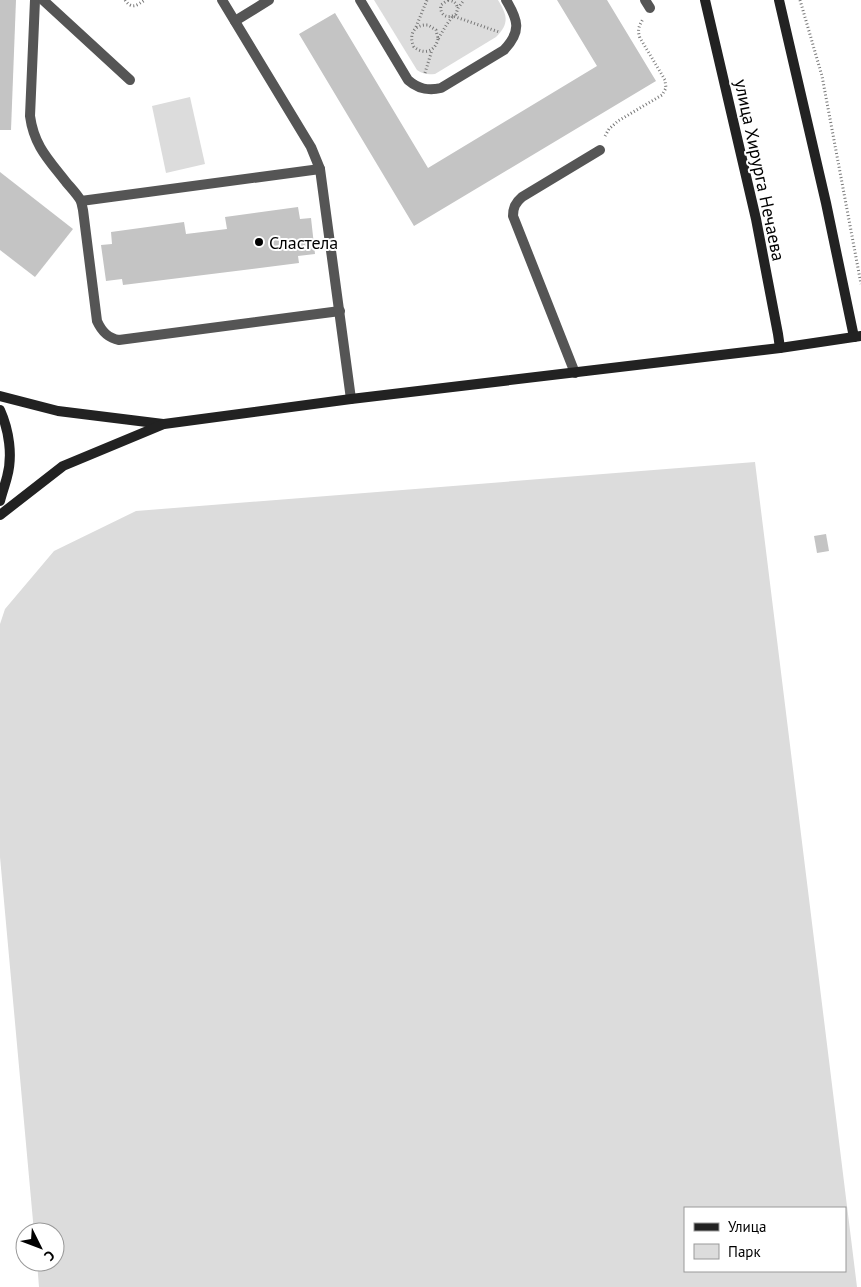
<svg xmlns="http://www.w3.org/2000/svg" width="861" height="1287" viewBox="0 0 861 1287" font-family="'PT Sans',sans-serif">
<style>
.green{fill:#dcdcdc;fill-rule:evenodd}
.building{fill:#c4c4c4}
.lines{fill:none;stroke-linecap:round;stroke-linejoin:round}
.path{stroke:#777;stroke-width:3;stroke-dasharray:1 2.5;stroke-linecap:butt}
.lane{stroke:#555;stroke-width:10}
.secondary{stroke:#222;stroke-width:10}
.poi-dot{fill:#000;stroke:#fff;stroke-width:2}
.labels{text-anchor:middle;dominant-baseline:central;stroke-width:4;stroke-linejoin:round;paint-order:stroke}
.street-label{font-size:18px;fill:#000;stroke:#fff}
.poi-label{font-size:18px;fill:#000;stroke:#fff;text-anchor:start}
</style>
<rect width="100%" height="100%" fill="#fff"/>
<g class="green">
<path d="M 374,0 L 498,0 C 507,15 510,23 496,37 L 435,74 C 427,75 423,74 417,70 Z"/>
<path d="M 190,97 L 205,164 L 166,173 L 152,106 Z"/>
<path d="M 755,462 L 857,1287 L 39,1287 L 37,1262 L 55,1262 L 55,1232 L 34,1232 L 0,857 L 0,624 L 5,609 L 54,551 L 136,511 ZM 845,1208 L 845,1271 L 685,1271 L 685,1208 Z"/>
</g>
<g class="building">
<path d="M 0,0 L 16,0 L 11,130 L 0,130 Z"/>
<path d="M 557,0 L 607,0 L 656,81 L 414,226 L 299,34 L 335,13 L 428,168 L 597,66 Z"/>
<path d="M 0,172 L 73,229 L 35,277 L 0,250 Z"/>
<path d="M 298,207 L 300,219 L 311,218 L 315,254 L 298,256 L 299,263 L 123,285 L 122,279 L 106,281 L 101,245 L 112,244 L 111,232 L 184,222 L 186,234 L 227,229 L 225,217 Z"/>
<path d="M 826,534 L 829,551 L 817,553 L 814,536 Z"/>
</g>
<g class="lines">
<g class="path">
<path d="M 125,0 C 132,10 137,5 145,0"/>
<path d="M 448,0 L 441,5 C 439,15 448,20 456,14 L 458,8 L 464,0"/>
<path d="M 448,0 C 453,1 456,2 457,7"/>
<path d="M 800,0 L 822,76 L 861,284"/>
<path d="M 416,27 L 427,0"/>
<path d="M 438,39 C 435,52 424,55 414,47 C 408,35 414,24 428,25 L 436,30 L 438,39 L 447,24 L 453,16 L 499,32"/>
<path d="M 425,73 L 432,50"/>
<path d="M 605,136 L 609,129 L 618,121 L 662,95 L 666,88 L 665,80 L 640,38 C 637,30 639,26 643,19"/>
</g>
<g class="lane">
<path d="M 35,0 L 30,116 C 34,146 49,160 66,182 C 71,188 77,194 81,201 L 83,210 L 97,321 C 102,332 108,338 119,340 L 340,311"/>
<path d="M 43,0 L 130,80"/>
<path d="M 222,0 L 311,147 L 320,169 L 351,399"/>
<path d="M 360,0 L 408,80 C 418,89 428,91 441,88 L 504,50 C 522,31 518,20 506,0"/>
<path d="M 645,0 L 650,8"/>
<path d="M 235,21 L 269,0"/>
<path d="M 81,201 L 320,169"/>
<path d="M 575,373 L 513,216 C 513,208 515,203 522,197 L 600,150"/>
</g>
<g class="secondary">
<path d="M 705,0 L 756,219 L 778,334 L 780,348"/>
<path d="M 779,0 L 826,203 L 854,337"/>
<path d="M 0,396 L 58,411 L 163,424"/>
<path d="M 0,410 C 9,430 13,456 7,477 C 5,485 2,493 0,501"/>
<path d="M 0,515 L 63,466 L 164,424 L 351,399 L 780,348 L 861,336"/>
</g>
</g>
<circle class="poi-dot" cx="259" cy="242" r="5"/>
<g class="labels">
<g class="street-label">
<text transform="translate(760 170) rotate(78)">улица Хирурга Нечаева</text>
</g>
<g class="poi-label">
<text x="269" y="242">Сластела</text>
</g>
</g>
<rect x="684" y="1207" width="162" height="65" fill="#ffffff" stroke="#999999"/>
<rect x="694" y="1223" width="25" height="8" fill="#222222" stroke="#999999"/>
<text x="728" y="1232" font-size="15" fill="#000000">Улица</text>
<rect x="694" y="1244" width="25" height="15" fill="#dcdcdc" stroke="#999999"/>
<text x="728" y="1257" font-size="15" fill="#000000">Парк</text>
<g transform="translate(40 1247) rotate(132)"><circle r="24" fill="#ffffff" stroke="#999999"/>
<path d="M0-4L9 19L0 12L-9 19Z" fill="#000000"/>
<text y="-8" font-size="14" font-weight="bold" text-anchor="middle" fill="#000000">С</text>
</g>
</svg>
